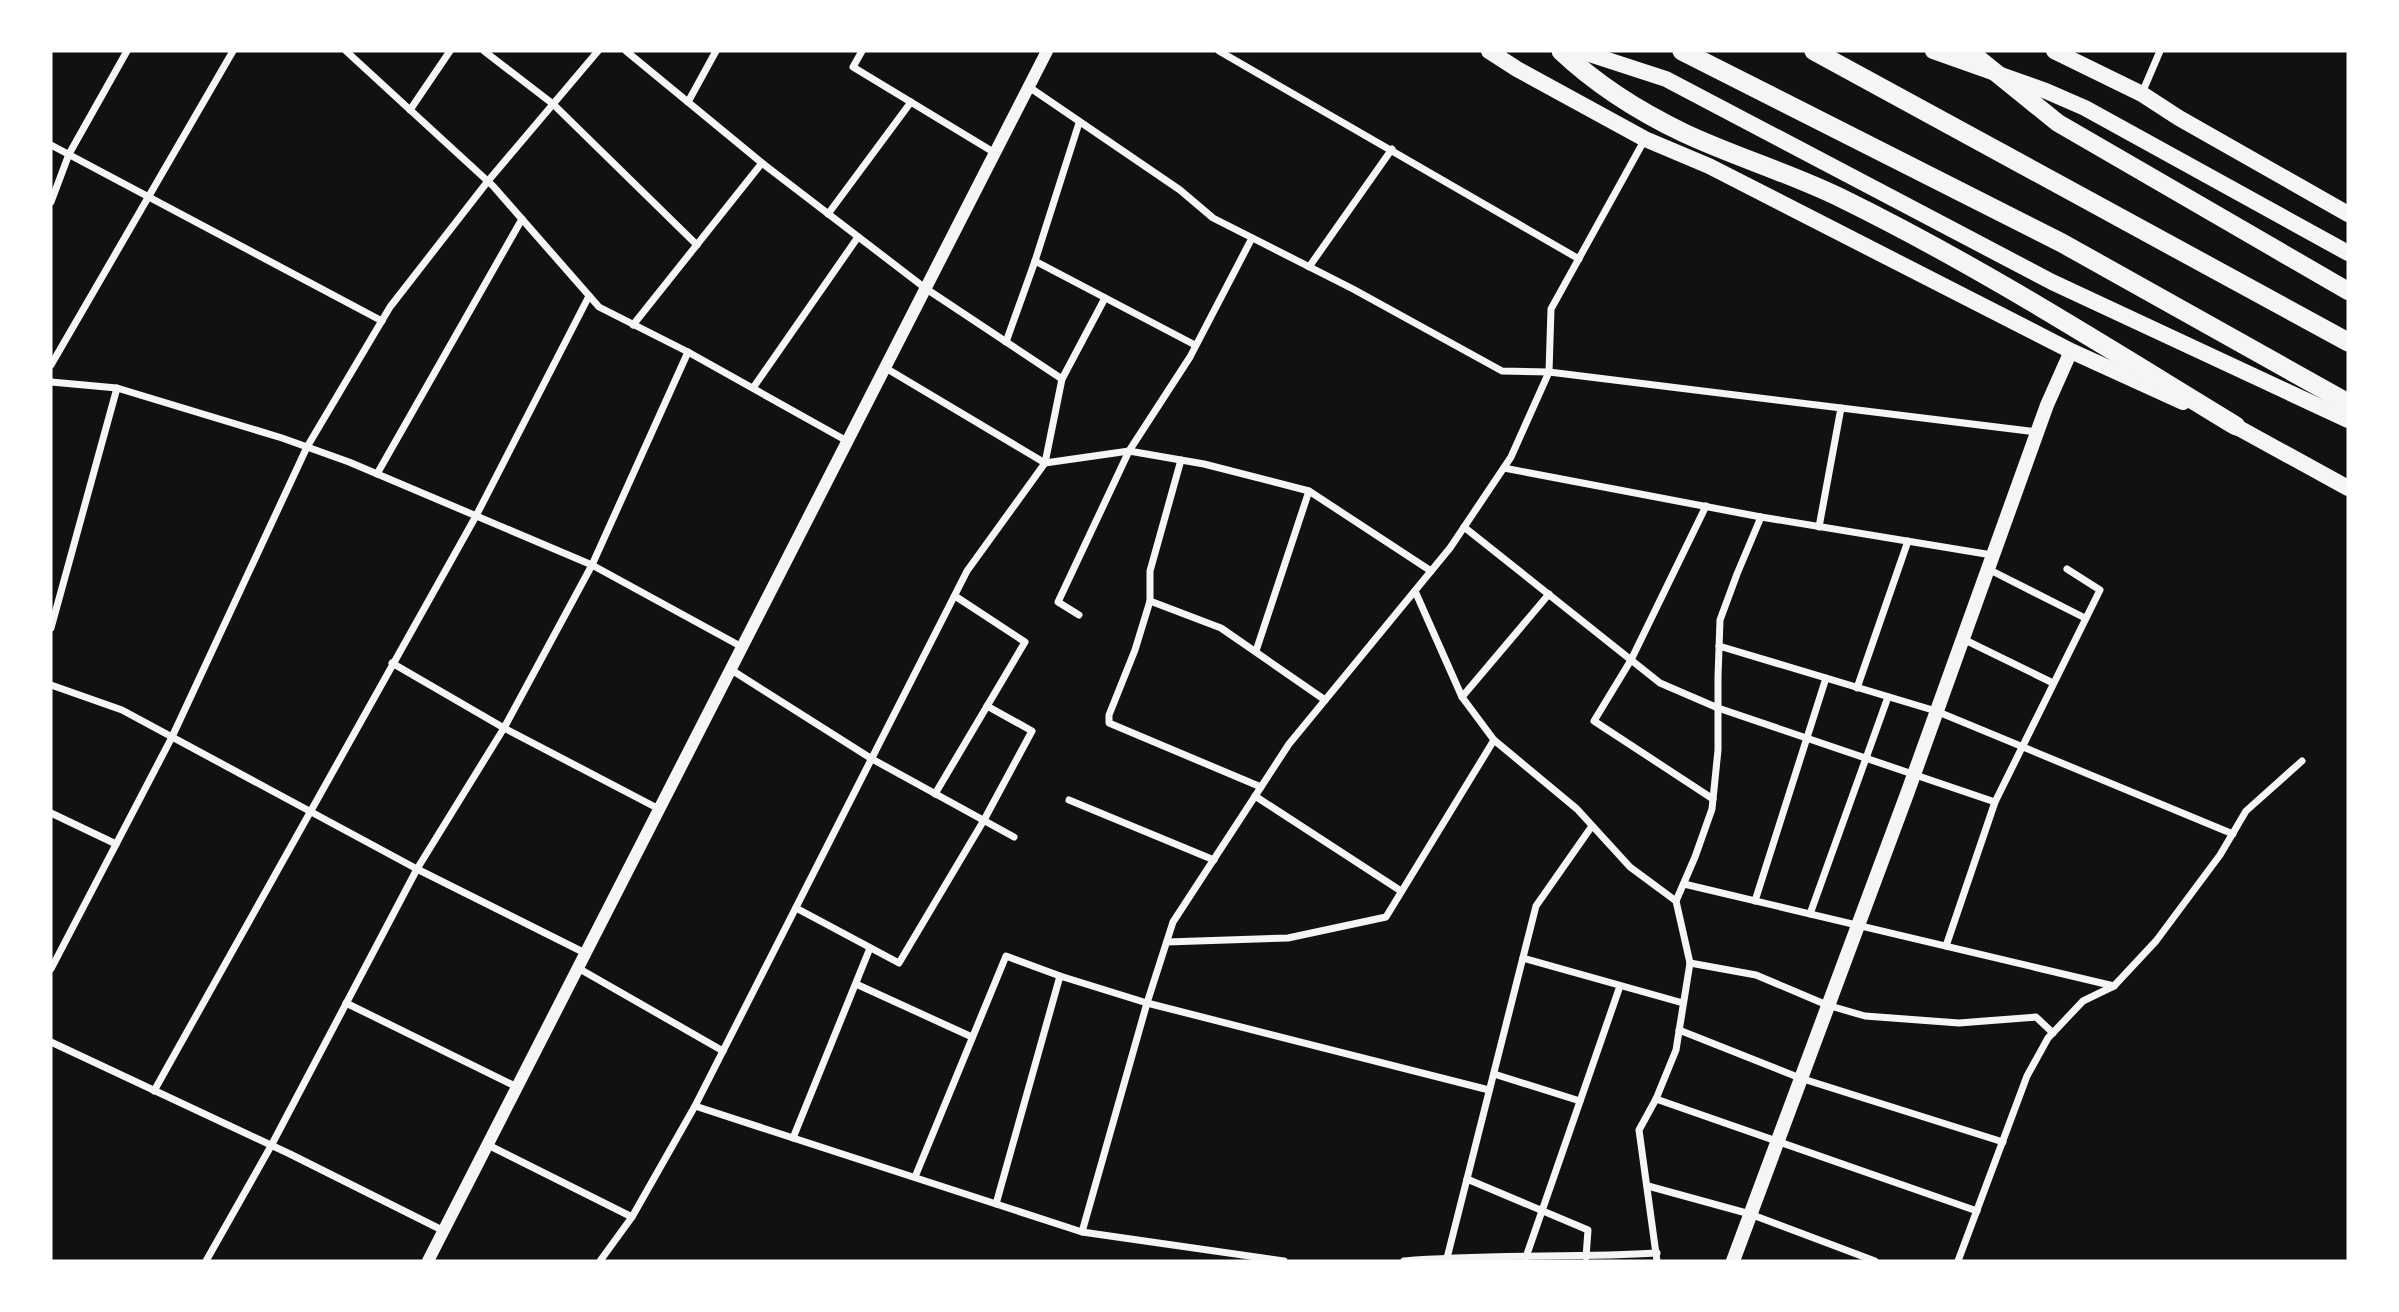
<svg xmlns="http://www.w3.org/2000/svg" width="2399" height="1312" viewBox="0 0 2399 1312" font-family="Cabin,sans-serif">
<style>
.lines{fill:none;stroke-linecap:round;stroke-linejoin:round}
.minor{stroke:#f5f5f5;stroke-width:7}
.tertiary{stroke:#f5f5f5;stroke-width:12}
.secondary{stroke:#f5f5f5;stroke-width:14}
.primary{stroke:#f5f5f5;stroke-width:16}
.trunk{stroke:#f5f5f5;stroke-width:18}
.motorway{stroke:#f5f5f5;stroke-width:19}
</style>
<rect width="100%" height="100%" fill="#111"/>
<g class="lines">
<g class="minor">
<path d="M 346,51 L 493,186 L 599,307 L 688,352 L 847,441"/>
<path d="M 484,51 L 553,104 L 697,245"/>
<path d="M 862,51 L 853,67 L 995,153"/>
<path d="M 1219,51 L 1579,259"/>
<path d="M 1029,87 L 1180,190 L 1213,218 L 1353,289 L 1502,371 L 1549,372 L 2037,432"/>
<path d="M 2142,93 L 2160,51"/>
<path d="M 688,102 L 716,51"/>
<path d="M 410,110 L 450,51"/>
<path d="M 51,145 L 382,321"/>
<path d="M 51,202 L 69,154 L 127,51"/>
<path d="M 828,214 L 911,102"/>
<path d="M 1035,261 L 1195,345"/>
<path d="M 1309,267 L 1392,149"/>
<path d="M 633,325 L 762,163"/>
<path d="M 1006,342 L 1035,261 L 1079,123"/>
<path d="M 51,365 L 233,51"/>
<path d="M 884,367 L 1045,463 L 1129,451 L 1204,464 L 1309,491 L 1431,571"/>
<path d="M 1062,379 L 1105,298"/>
<path d="M 51,382 L 117,388 L 282,438 L 349,462 L 592,565 L 742,647"/>
<path d="M 753,388 L 858,237"/>
<path d="M 1181,460 L 1150,571 L 1150,601 L 1135,650 L 1109,715 L 1109,723 L 1261,787"/>
<path d="M 1504,468 L 1761,517 L 1992,555"/>
<path d="M 377,474 L 522,219"/>
<path d="M 1706,506 L 1631,660 L 1594,721 L 1713,799"/>
<path d="M 1464,527 L 1660,683 L 1718,708 L 1995,802"/>
<path d="M 1819,527 L 1841,408"/>
<path d="M 1988,569 L 2085,618"/>
<path d="M 1415,591 L 1462,697 L 1494,740 L 1577,809 L 1630,867 L 1676,901"/>
<path d="M 1150,601 L 1221,628 L 1325,700"/>
<path d="M 1079,615 L 1058,602 L 1129,451 L 1190,357 L 1252,238"/>
<path d="M 51,628 L 117,388"/>
<path d="M 1963,639 L 2053,683"/>
<path d="M 1719,646 L 1936,711 L 2233,834"/>
<path d="M 1256,651 L 1309,491"/>
<path d="M 392,663 L 504,728 L 659,809"/>
<path d="M 730,669 L 872,759 L 1014,837"/>
<path d="M 51,685 L 122,710 L 417,869 L 585,953"/>
<path d="M 1857,688 L 1908,541"/>
<path d="M 1462,697 L 1549,594"/>
<path d="M 935,794 L 1025,642 L 955,596"/>
<path d="M 1255,796 L 1401,891"/>
<path d="M 1069,800 L 1214,860"/>
<path d="M 51,813 L 116,844"/>
<path d="M 1684,884 L 2114,986"/>
<path d="M 1755,901 L 1826,678"/>
<path d="M 796,908 L 899,963 L 984,820 L 1032,731 L 987,706"/>
<path d="M 1810,914 L 1888,697"/>
<path d="M 1167,942 L 1288,938 L 1386,917 L 1494,740"/>
<path d="M 1946,946 L 1995,802 L 2100,590 L 2067,569"/>
<path d="M 1523,958 L 1683,1003"/>
<path d="M 1690,963 L 1756,975 L 1827,1005 L 1865,1016 L 1959,1023 L 2036,1017 L 2053,1033"/>
<path d="M 578,968 L 723,1051"/>
<path d="M 51,969 L 172,737 L 307,447 L 390,307 L 488,181 L 598,51"/>
<path d="M 856,984 L 972,1037"/>
<path d="M 346,1003 L 517,1087"/>
<path d="M 1679,1030 L 1800,1078 L 2003,1142"/>
<path d="M 51,1042 L 290,1154 L 444,1231"/>
<path d="M 1494,1074 L 1580,1101"/>
<path d="M 154,1091 L 476,516 L 589,296"/>
<path d="M 1656,1099 L 1977,1211"/>
<path d="M 695,1106 L 1082,1232 L 1284,1261"/>
<path d="M 793,1138 L 870,948"/>
<path d="M 488,1145 L 632,1217"/>
<path d="M 915,1177 L 1006,956 L 1060,976"/>
<path d="M 1467,1179 L 1588,1230 L 1586,1257"/>
<path d="M 1648,1186 L 1750,1214 L 1875,1261"/>
<path d="M 996,1204 L 1060,976 L 1147,1003 L 1489,1090"/>
<path d="M 1082,1232 L 1147,1003 L 1173,922 L 1289,744 L 1450,548 L 1511,457 L 1549,372 L 1551,309 L 1645,139"/>
<path d="M 1526,1257 L 1620,986"/>
<path d="M 1447,1258 L 1536,906 L 1592,826"/>
<path d="M 206,1261 L 271,1146 L 417,869 L 504,728 L 592,565 L 688,352"/>
<path d="M 600,1261 L 632,1217 L 695,1106 L 967,571 L 1045,463 L 1062,379 L 925,288 L 762,163 L 626,51"/>
<path d="M 1404,1261 C 1488,1254 1573,1258 1657,1253"/>
<path d="M 1657,1261 L 1639,1130 L 1656,1099 L 1676,1050 L 1690,963 L 1676,901 L 1695,857 L 1712,809 L 1718,750 L 1718,677 L 1720,620 L 1737,574 L 1761,517"/>
<path d="M 1958,1261 L 2027,1076 L 2048,1038 L 2083,1001 L 2114,986 L 2156,941 L 2220,855 L 2246,811 L 2302,761"/>
</g>
<path class="tertiary" d="M 428,1261 L 1047,51"/>
<path class="secondary" d="M 1733,1261 L 1907,794 L 2047,405 L 2071,351"/>
<g class="primary">
<path d="M 1489,51 L 1517,69 L 1645,139 L 1709,166 L 2071,351 L 2183,402"/>
<path d="M 1580,51 L 1666,79 L 2052,282 L 2348,420"/>
<path d="M 1933,51 L 2046,91 L 2085,108 L 2348,253"/>
<path d="M 2054,51 L 2142,94 L 2179,118 L 2348,214"/>
<path d="M 2226,421 L 2348,488"/>
</g>
<path class="trunk" d="M 1969,51 L 2058,123 L 2348,291"/>
<g class="motorway">
<path d="M 1561,51 C 1596,84 1640,112 1684,133 C 1735,157 1790,173 1841,198 C 1978,265 2106,347 2236,426"/>
<path d="M 1682,51 L 2062,243 L 2348,403"/>
<path d="M 1814,51 L 2348,342"/>
</g>
</g>
<rect width="2399" height="1312" fill="none" stroke="#ffffff" stroke-width="105"/>
</svg>
